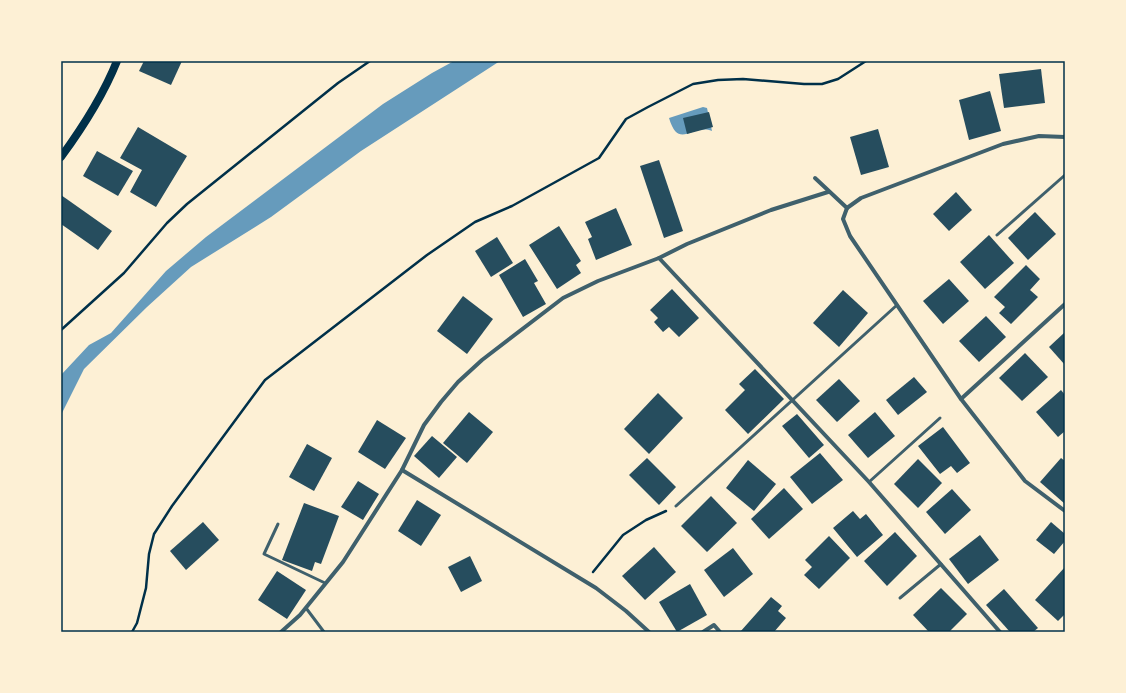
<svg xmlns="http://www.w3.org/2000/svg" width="1126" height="693" viewBox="0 0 1126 693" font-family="Georgia,serif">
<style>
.water{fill:#669bbc}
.building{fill:#264d5e}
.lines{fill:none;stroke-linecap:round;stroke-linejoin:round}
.path{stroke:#003049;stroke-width:2.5}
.service{stroke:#3f606c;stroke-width:3}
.minor{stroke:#3f606c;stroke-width:4}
.secondary{stroke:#003049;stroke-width:8}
.neatline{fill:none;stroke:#003049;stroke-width:1.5}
</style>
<rect width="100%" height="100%" fill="#fdf0d5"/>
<g class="water">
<path d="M 454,61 L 500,61 L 361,151 L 271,217 L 191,267 L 147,307 L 84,369 L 61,415 L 61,375 L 89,345 L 111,333 L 166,271 L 206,237 L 383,104 L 432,73 Z"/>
<path d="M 703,107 L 707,108 L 712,131 C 692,123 679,151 669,118 Z"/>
</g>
<g class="building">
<path d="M 144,61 L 182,61 L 171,85 L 139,71 Z"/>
<path d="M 1041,69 L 1045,103 L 1004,108 L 999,74 Z"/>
<path d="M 990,91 L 1001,131 L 969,140 L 959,100 Z"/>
<path d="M 709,112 L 713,127 L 687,134 L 683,118 Z"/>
<path d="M 138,127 L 187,156 L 156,207 L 130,192 L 142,170 L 120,158 Z"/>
<path d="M 878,129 L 889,167 L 861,175 L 850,137 Z"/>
<path d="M 97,151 L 133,171 L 118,196 L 83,176 Z"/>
<path d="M 659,160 L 683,231 L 664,238 L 640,166 Z"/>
<path d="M 956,192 L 972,210 L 949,231 L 933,214 Z"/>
<path d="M 61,195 L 112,231 L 98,250 L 61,224 Z"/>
<path d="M 616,208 L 632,245 L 596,260 L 588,239 L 592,237 L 585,222 Z"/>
<path d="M 1035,212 L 1056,234 L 1028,260 L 1008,238 Z"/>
<path d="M 559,226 L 581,261 L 576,265 L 581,273 L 557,289 L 529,245 Z"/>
<path d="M 989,235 L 1014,263 L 985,289 L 960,262 Z"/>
<path d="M 497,237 L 513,263 L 491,277 L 475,251 Z"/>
<path d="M 525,259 L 538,281 L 534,283 L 546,304 L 523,317 L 499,275 Z"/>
<path d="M 1026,265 L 1040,279 L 1030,290 L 1038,297 L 1011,324 L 999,313 L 1005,307 L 994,297 Z"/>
<path d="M 949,279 L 969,301 L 943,324 L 923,301 Z"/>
<path d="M 672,289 L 699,318 L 679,337 L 669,327 L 663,332 L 654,322 L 658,318 L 650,310 Z"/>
<path d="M 843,290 L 868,313 L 839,347 L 813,323 Z"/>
<path d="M 463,296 L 493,319 L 467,354 L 437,331 Z"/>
<path d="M 986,316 L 1006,337 L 979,362 L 959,341 Z"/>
<path d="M 1065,332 L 1065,365 L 1049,347 Z"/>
<path d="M 1025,353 L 1048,377 L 1022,401 L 999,378 Z"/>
<path d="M 755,369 L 784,399 L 748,434 L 725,410 L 745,390 L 739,384 Z"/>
<path d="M 914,377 L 927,392 L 898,415 L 886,400 Z"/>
<path d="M 839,379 L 860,401 L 837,422 L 816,400 Z"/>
<path d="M 1061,390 L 1065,395 L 1065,431 L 1058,437 L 1036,412 Z"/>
<path d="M 658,393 L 683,418 L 649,454 L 624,429 Z"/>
<path d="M 469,412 L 493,432 L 467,463 L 443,443 Z"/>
<path d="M 875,412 L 895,436 L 868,458 L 848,435 Z"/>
<path d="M 797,414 L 824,445 L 809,458 L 782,426 Z"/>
<path d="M 377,420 L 406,438 L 385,469 L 358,452 Z"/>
<path d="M 943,427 L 970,463 L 957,473 L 951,466 L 940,474 L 918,446 Z"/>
<path d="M 432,436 L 457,457 L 439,478 L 414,456 Z"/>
<path d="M 307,444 L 332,458 L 314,491 L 289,477 Z"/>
<path d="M 820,453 L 843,480 L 812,504 L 790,477 Z"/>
<path d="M 647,458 L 676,487 L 659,505 L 629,475 Z"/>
<path d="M 1061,458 L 1065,461 L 1065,504 L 1040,482 Z"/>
<path d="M 918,459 L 942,483 L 918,508 L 894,484 Z"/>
<path d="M 748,460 L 776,484 L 754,511 L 726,488 Z"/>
<path d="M 358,481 L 379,494 L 363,520 L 341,507 Z"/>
<path d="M 784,488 L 803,509 L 769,539 L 751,519 Z"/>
<path d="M 952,489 L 971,510 L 945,534 L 926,512 Z"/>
<path d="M 711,496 L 737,523 L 707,552 L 681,526 Z"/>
<path d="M 417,500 L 441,515 L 421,546 L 398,531 Z"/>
<path d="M 304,503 L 339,516 L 321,564 L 315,562 L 312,571 L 282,560 Z"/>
<path d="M 853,511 L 860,519 L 866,514 L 883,535 L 857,557 L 833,528 Z"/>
<path d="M 203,522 L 219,540 L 186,570 L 170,551 Z"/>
<path d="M 1051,522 L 1065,534 L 1065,541 L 1054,554 L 1036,540 Z"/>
<path d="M 895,532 L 917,556 L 887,586 L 864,561 Z"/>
<path d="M 980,535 L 999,560 L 968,584 L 949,559 Z"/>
<path d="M 829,536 L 850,558 L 819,589 L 804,575 L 812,567 L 805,560 Z"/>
<path d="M 654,547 L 676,572 L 645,600 L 622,576 Z"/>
<path d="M 733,548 L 753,574 L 724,597 L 704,570 Z"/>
<path d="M 470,556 L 482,581 L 461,592 L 448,567 Z"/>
<path d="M 1065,567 L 1065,614 L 1058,621 L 1035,600 Z"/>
<path d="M 277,571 L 306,590 L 287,619 L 258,600 Z"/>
<path d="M 690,584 L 707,615 L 677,632 L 659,602 Z"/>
<path d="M 941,588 L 967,614 L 949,632 L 929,632 L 913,615 Z"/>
<path d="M 1004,589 L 1038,628 L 1033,632 L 1010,632 L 986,605 Z"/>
<path d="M 771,597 L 782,606 L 778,611 L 786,618 L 774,632 L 740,632 Z"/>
</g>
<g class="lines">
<g class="path">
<path d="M 61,330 L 124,273 L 167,223 L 187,204 L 338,83 L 370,61"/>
<path d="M 593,572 L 623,535 L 646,520 L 666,511"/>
<path d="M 132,632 L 137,623 L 146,588 L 149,554 L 154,534 L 172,506 L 265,380 L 427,255 L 475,222 L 512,206 L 599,158 L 626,119 L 648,107 L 693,84 L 718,80 L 743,79 L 804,84 L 822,84 L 838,79 L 866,61"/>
</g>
<g class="service">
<path d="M 997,235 L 1065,175"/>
<path d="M 869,482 L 940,418"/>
<path d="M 676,506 L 897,305"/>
<path d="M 278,524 L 264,554 L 325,583"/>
<path d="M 900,598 L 941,564"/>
<path d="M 306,608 L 324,632"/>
</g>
<g class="minor">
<path d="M 815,178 L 847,208"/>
<path d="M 847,208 L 843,219 L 850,236 L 961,399 L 1025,481 L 1065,511"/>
<path d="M 847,208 L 861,198 L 1003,144 L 1039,136 L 1065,137"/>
<path d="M 659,258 L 869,482 L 1000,632"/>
<path d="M 961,399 L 1065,304"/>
<path d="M 402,470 L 596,588 L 626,611 L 649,632"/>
<path d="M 281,632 L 300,615 L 343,562 L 402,470 L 424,425 L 441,402 L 458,382 L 482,360 L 563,298 L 598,281 L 659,258 L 687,244 L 771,210 L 828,192"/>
<path d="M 703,632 L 714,625 L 720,632"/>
</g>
<path class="secondary" d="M 61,157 C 83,127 103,96 117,61"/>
</g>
<rect width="1126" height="693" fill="none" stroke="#fdf0d5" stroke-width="124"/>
<rect x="62" y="62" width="1002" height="569" class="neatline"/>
</svg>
